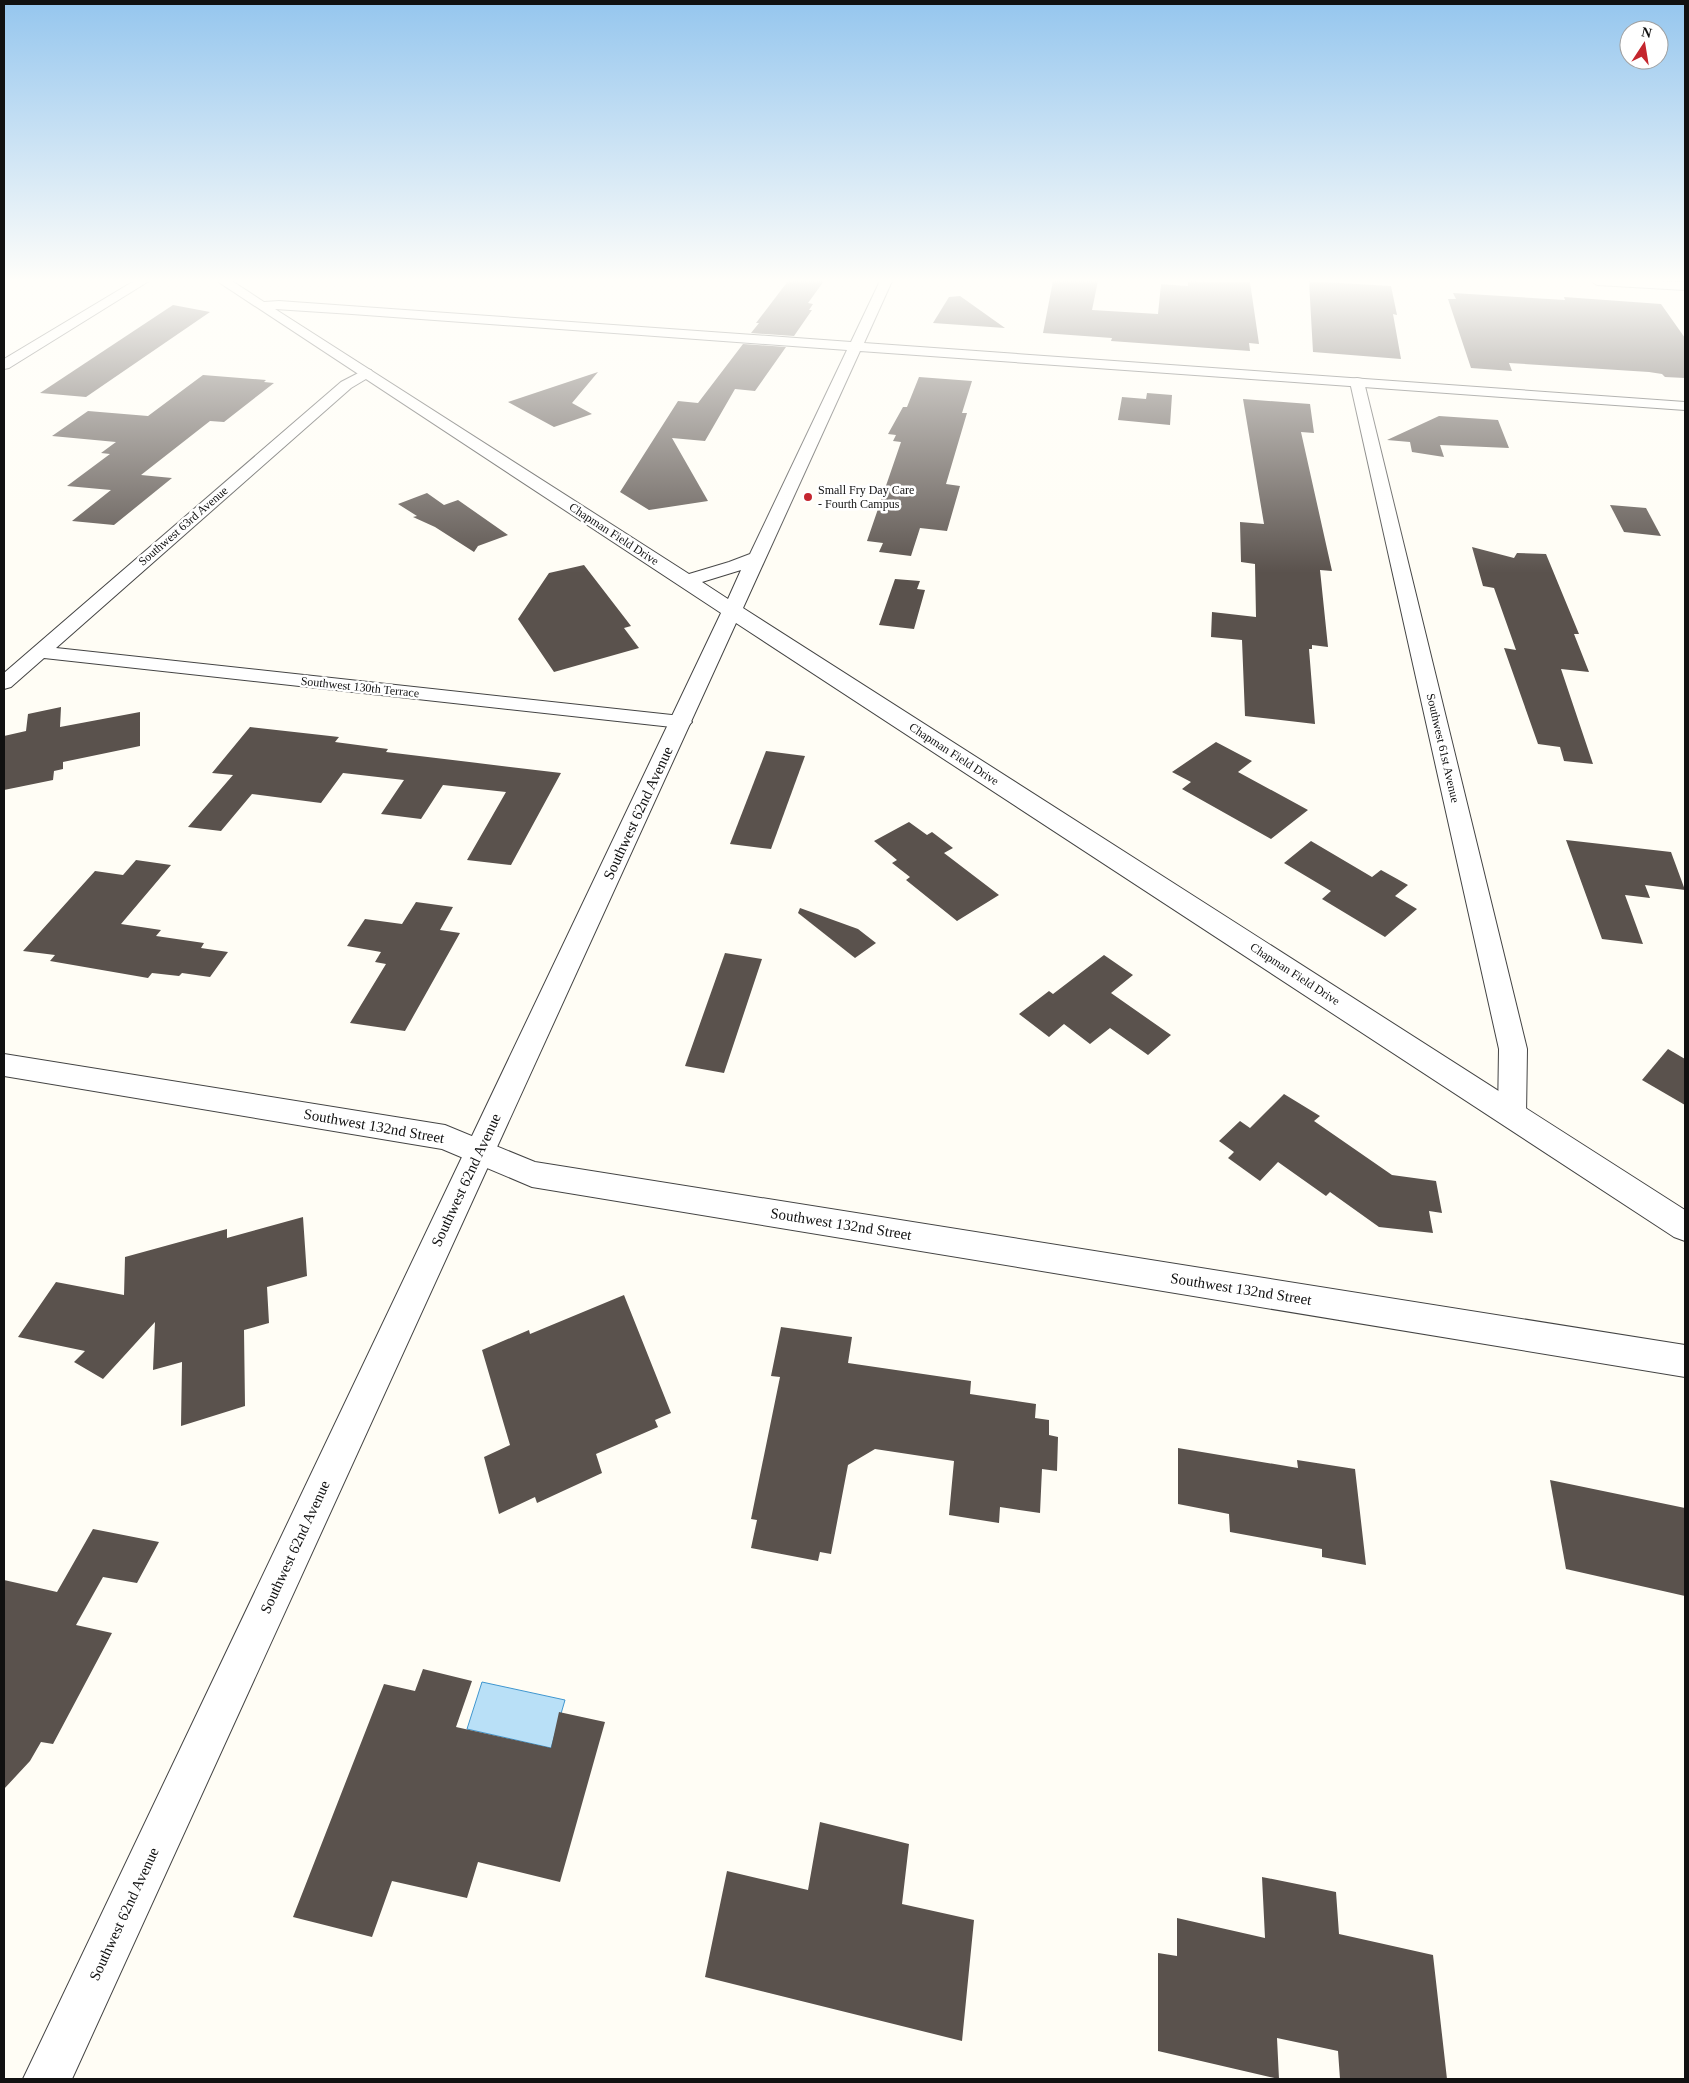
<svg xmlns="http://www.w3.org/2000/svg" width="1689" height="2083" viewBox="0 0 1689 2083" font-family="'Times New Roman',serif">
<style>
.water{fill:#b9e0f7;stroke:#3f96cf}
.building{fill:#5a524d}
.lines{fill:none;stroke-linecap:round;stroke-linejoin:round}
.minor-casing{stroke:#444;stroke-width:2}
.tertiary-casing{stroke:#444;stroke-width:2}
.minor{fill:#fff;fill-rule:evenodd}
.tertiary{fill:#fff;fill-rule:evenodd}
.poi-dot{fill:#c4262e;stroke:#fff;stroke-width:2}
.labels{text-anchor:middle;dominant-baseline:central;stroke-width:5;stroke-linejoin:round;paint-order:stroke}
.far-poi-label{font-size:12px;fill:#111;stroke:#fff;text-anchor:start}
.far-street-label{font-size:12px;fill:#111;stroke:#fff}
.street-label{font-size:15px;fill:#111;stroke:#fff}
</style>
<rect width="100%" height="100%" fill="#fffdf5"/>
<path class="water" d="M 482,1682 L 565,1700 L 551,1748 L 467,1729 Z"/>
<g class="building">
<path d="M 788,281 L 824,281 L 808,303 L 813,304 L 809,310 L 812,310 L 794,336 L 751,333 L 759,323 L 756,323 Z"/>
<path d="M 1053,281 L 1098,281 L 1092,310 L 1158,314 L 1161,284 L 1188,286 L 1188,281 L 1250,282 L 1259,344 L 1249,343 L 1250,351 L 1111,341 L 1112,338 L 1043,333 Z"/>
<path d="M 1309,281 L 1391,286 L 1397,315 L 1393,314 L 1401,359 L 1313,352 Z"/>
<path d="M 1453,293 L 1565,300 L 1564,297 L 1661,304 L 1685,338 L 1685,378 L 1665,377 L 1662,374 L 1649,372 L 1509,363 L 1512,371 L 1471,368 L 1448,299 L 1456,299 Z"/>
<path d="M 960,296 L 1005,328 L 933,323 L 949,297 Z"/>
<path d="M 173,305 L 210,312 L 86,397 L 40,393 Z"/>
<path d="M 743,344 L 786,347 L 755,391 L 735,389 L 705,441 L 672,438 L 708,501 L 649,510 L 620,492 L 678,401 L 698,403 Z"/>
<path d="M 598,372 L 572,403 L 592,414 L 554,427 L 508,402 Z"/>
<path d="M 203,375 L 266,380 L 264,382 L 274,383 L 224,422 L 210,421 L 141,475 L 172,478 L 114,525 L 72,521 L 111,490 L 67,486 L 110,454 L 101,453 L 116,442 L 52,436 L 88,411 L 148,416 Z"/>
<path d="M 919,377 L 972,381 L 962,413 L 967,413 L 946,484 L 960,486 L 947,531 L 920,528 L 911,556 L 879,552 L 883,543 L 867,541 L 901,442 L 893,441 L 896,435 L 888,434 L 903,407 L 907,407 Z"/>
<path d="M 1147,393 L 1172,395 L 1170,425 L 1118,420 L 1122,397 L 1146,399 Z"/>
<path d="M 1243,399 L 1310,404 L 1314,433 L 1301,432 L 1332,571 L 1320,570 L 1328,647 L 1312,645 L 1312,649 L 1309,649 L 1315,724 L 1245,716 L 1242,640 L 1211,637 L 1212,612 L 1256,617 L 1255,564 L 1241,562 L 1240,522 L 1264,524 Z"/>
<path d="M 1439,416 L 1498,420 L 1509,448 L 1440,445 L 1444,457 L 1412,452 L 1410,442 L 1387,440 Z"/>
<path d="M 427,493 L 444,505 L 458,500 L 508,535 L 478,546 L 474,552 L 435,527 L 413,517 L 417,516 L 398,504 Z"/>
<path d="M 1610,505 L 1646,508 L 1661,536 L 1624,532 Z"/>
<path d="M 1472,547 L 1514,558 L 1517,553 L 1546,554 L 1579,634 L 1574,634 L 1589,672 L 1561,669 L 1593,764 L 1564,761 L 1560,747 L 1538,744 L 1504,648 L 1516,650 L 1494,588 L 1483,586 Z"/>
<path d="M 584,565 L 631,626 L 624,628 L 639,648 L 554,672 L 518,619 L 549,573 Z"/>
<path d="M 895,579 L 920,581 L 917,589 L 925,590 L 914,629 L 879,625 Z"/>
<path d="M 61,707 L 60,727 L 140,712 L 140,746 L 63,762 L 63,769 L 54,771 L 53,780 L 4,790 L 4,736 L 26,731 L 28,714 Z"/>
<path d="M 250,727 L 339,737 L 335,742 L 388,749 L 386,752 L 561,773 L 511,865 L 467,860 L 506,792 L 443,785 L 421,819 L 381,814 L 404,780 L 343,773 L 321,803 L 252,794 L 221,831 L 188,827 L 233,775 L 212,773 Z"/>
<path d="M 1216,742 L 1252,761 L 1238,772 L 1308,810 L 1271,839 L 1182,789 L 1191,782 L 1172,772 Z"/>
<path d="M 766,751 L 805,756 L 771,849 L 730,844 Z"/>
<path d="M 909,822 L 927,835 L 932,832 L 953,848 L 944,853 L 999,895 L 957,921 L 906,880 L 910,877 L 892,863 L 897,860 L 874,841 Z"/>
<path d="M 1566,840 L 1671,852 L 1685,890 L 1645,885 L 1650,898 L 1625,895 L 1643,944 L 1602,939 Z"/>
<path d="M 1311,841 L 1372,877 L 1381,870 L 1408,885 L 1395,896 L 1417,909 L 1385,937 L 1322,899 L 1331,891 L 1284,863 Z"/>
<path d="M 136,860 L 171,865 L 121,924 L 161,930 L 156,936 L 204,943 L 201,948 L 228,952 L 210,977 L 182,973 L 179,976 L 152,973 L 148,978 L 50,961 L 55,955 L 23,951 L 95,871 L 123,875 Z"/>
<path d="M 416,902 L 453,907 L 440,930 L 460,933 L 405,1031 L 350,1023 L 386,964 L 375,962 L 381,952 L 347,946 L 365,919 L 402,924 Z"/>
<path d="M 800,908 L 858,929 L 876,943 L 855,958 L 798,913 Z"/>
<path d="M 725,953 L 762,959 L 724,1073 L 685,1066 Z"/>
<path d="M 1104,955 L 1133,975 L 1111,993 L 1171,1035 L 1148,1055 L 1110,1028 L 1090,1044 L 1064,1024 L 1049,1037 L 1019,1014 L 1049,991 L 1053,994 Z"/>
<path d="M 1668,1049 L 1685,1059 L 1685,1105 L 1642,1080 Z"/>
<path d="M 1284,1094 L 1320,1116 L 1314,1121 L 1392,1175 L 1436,1181 L 1442,1213 L 1429,1211 L 1433,1233 L 1379,1227 L 1330,1192 L 1326,1196 L 1278,1162 L 1260,1181 L 1228,1158 L 1234,1152 L 1219,1141 L 1240,1121 L 1250,1128 Z"/>
<path d="M 303,1217 L 307,1276 L 267,1287 L 269,1323 L 244,1330 L 245,1406 L 181,1426 L 182,1362 L 153,1370 L 155,1322 L 103,1379 L 74,1362 L 85,1351 L 18,1337 L 56,1282 L 124,1295 L 125,1257 L 227,1229 L 227,1238 Z"/>
<path d="M 624,1295 L 671,1413 L 655,1420 L 658,1427 L 596,1454 L 602,1473 L 537,1503 L 535,1497 L 499,1514 L 484,1457 L 510,1445 L 482,1350 L 529,1330 L 530,1334 Z"/>
<path d="M 781,1327 L 852,1337 L 848,1363 L 971,1381 L 970,1394 L 1036,1404 L 1035,1418 L 1049,1420 L 1049,1435 L 1058,1437 L 1057,1471 L 1042,1469 L 1040,1513 L 1000,1507 L 999,1523 L 949,1515 L 954,1461 L 875,1449 L 848,1465 L 831,1554 L 820,1552 L 818,1561 L 751,1548 L 757,1520 L 751,1519 L 780,1377 L 771,1376 Z"/>
<path d="M 1178,1448 L 1298,1468 L 1297,1460 L 1355,1469 L 1366,1565 L 1322,1557 L 1322,1549 L 1230,1532 L 1229,1514 L 1178,1504 Z"/>
<path d="M 1550,1480 L 1685,1508 L 1685,1596 L 1566,1569 Z"/>
<path d="M 93,1529 L 159,1542 L 137,1583 L 103,1577 L 76,1625 L 112,1633 L 53,1744 L 41,1742 L 30,1761 L 4,1789 L 4,1580 L 57,1592 Z"/>
<path d="M 423,1669 L 472,1681 L 456,1727 L 551,1748 L 559,1712 L 605,1722 L 560,1882 L 478,1862 L 467,1898 L 392,1881 L 372,1937 L 293,1917 L 384,1684 L 415,1691 Z"/>
<path d="M 820,1822 L 909,1844 L 902,1904 L 974,1920 L 962,2041 L 705,1977 L 727,1871 L 808,1890 Z"/>
<path d="M 1262,1877 L 1336,1892 L 1339,1934 L 1433,1955 L 1447,2079 L 1340,2079 L 1338,2051 L 1277,2038 L 1279,2079 L 1158,2051 L 1158,1953 L 1177,1956 L 1177,1918 L 1265,1938 Z"/>
</g>
<g class="lines">
<defs>
<g id="minor">
<path d="M 134,281 L 149,281 L 9,368 L 4,369 L 4,359 Z"/>
<path d="M 1591,281 L 1685,282 L 1685,290 L 1597,285 Z"/>
<path d="M 366,369 L 371,370 L 373,373 L 371,376 L 351,388 L 56,648 L 681,716 L 688,718 L 692,722 L 688,726 L 681,728 L 44,658 L 11,687 L 4,689 L 4,673 L 341,382 Z"/>
<path d="M 1357,378 L 1362,379 L 1364,382 L 1527,1049 L 1526,1115 L 1522,1123 L 1512,1127 L 1502,1123 L 1498,1115 L 1499,1049 L 1350,382 L 1352,379 Z"/>
<path d="M 4,1054 L 445,1125 L 535,1162 L 1685,1345 L 1685,1377 L 532,1187 L 442,1149 L 4,1076 Z"/>
</g>
<path id="tertiary" d="M 217,281 L 232,281 L 264,302 L 279,301 L 851,342 L 880,281 L 892,281 L 864,343 L 1685,402 L 1685,410 L 860,351 L 743,608 L 1685,1210 L 1685,1241 L 1674,1237 L 736,623 L 72,2079 L 23,2079 L 721,613 ZM 275,309 L 352,314 L 847,350 L 750,554 L 729,562 L 689,574 ZM 741,570 L 728,599 L 702,582 Z"/>
</defs>
<use href="#minor" class="minor-casing"/>
<use href="#tertiary" class="tertiary-casing"/>
<use href="#minor" class="minor"/>
<use href="#tertiary" class="tertiary"/>
</g>
<linearGradient id="sky" x2="0" y2="1"><stop stop-color="#95c6ee"/><stop offset="0.49" stop-color="#fffefa"/><stop offset="1" stop-color="#fffefa" stop-opacity="0"/></linearGradient>
<rect width="1689" height="573" fill="url(#sky)"/>
<circle class="poi-dot" cx="808" cy="497" r="5"/>
<g class="labels">
<g class="far-poi-label">
<text x="818" y="490">Small Fry Day Care<tspan x="818" dy="14">- Fourth Campus</tspan></text>
</g>
<g class="far-street-label">
<text transform="translate(183 526) rotate(-41)">Southwest 63rd Avenue</text>
<text transform="translate(614 534) rotate(33)">Chapman Field Drive</text>
<text transform="translate(360 687) rotate(6)">Southwest 130th Terrace</text>
<text transform="translate(1443 748) rotate(77)">Southwest 61st Avenue</text>
<text transform="translate(954 754) rotate(33)">Chapman Field Drive</text>
<text transform="translate(1295 974) rotate(33)">Chapman Field Drive</text>
</g>
<g class="street-label">
<text transform="translate(638 813) rotate(-65)">Southwest 62nd Avenue</text>
<text transform="translate(374 1126) rotate(10)">Southwest 132nd Street</text>
<text transform="translate(466 1180) rotate(-65)">Southwest 62nd Avenue</text>
<text transform="translate(841 1224) rotate(9)">Southwest 132nd Street</text>
<text transform="translate(1241 1289) rotate(9)">Southwest 132nd Street</text>
<text transform="translate(295 1547) rotate(-65)">Southwest 62nd Avenue</text>
<text transform="translate(124 1914) rotate(-65)">Southwest 62nd Avenue</text>
</g>
</g>
<rect width="1689" height="2083" fill="none" stroke="#111111" stroke-width="10"/>
<g transform="translate(1644 45) rotate(12)"><circle r="24" fill="#ffffff" stroke="#a0a0a0"/>
<path d="M0-4L9 19L0 12L-9 19Z" fill="#c4262e"/>
<text y="-8" font-size="14" font-weight="bold" text-anchor="middle" fill="#111111">N</text>
</g>
</svg>
